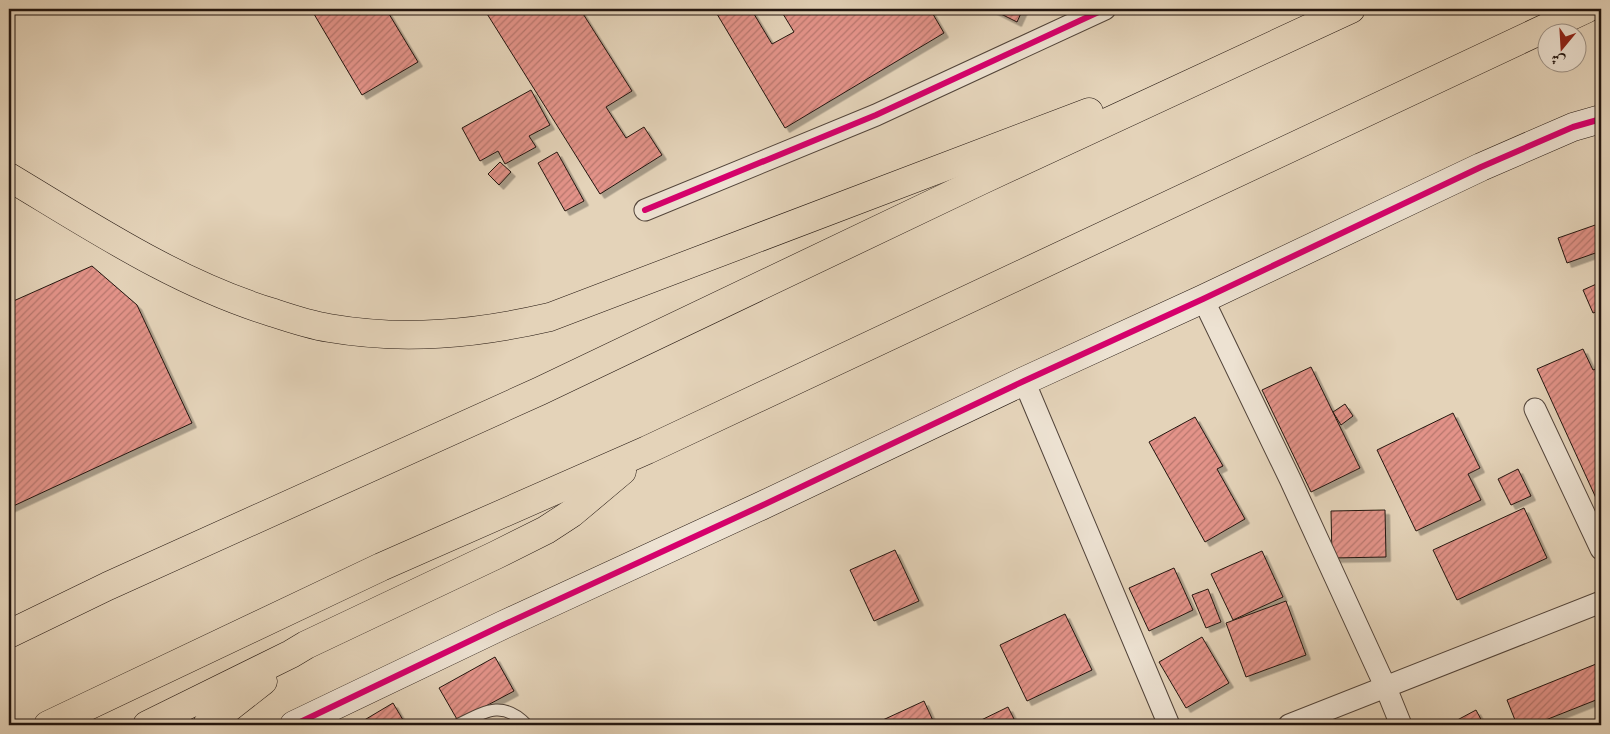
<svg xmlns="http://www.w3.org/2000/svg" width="1610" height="734" viewBox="0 0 1610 734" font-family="'Libre Caslon Text',Amiri,serif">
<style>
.building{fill:url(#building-hatch);stroke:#22150f;filter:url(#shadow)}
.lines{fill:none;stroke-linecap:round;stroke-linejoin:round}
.lane-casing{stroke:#52443a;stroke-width:13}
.street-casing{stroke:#52443a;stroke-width:23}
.secondary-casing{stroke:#22150f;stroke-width:29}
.highway-casing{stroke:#22150f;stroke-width:29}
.lane{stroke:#ede2d2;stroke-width:11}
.street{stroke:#ede2d2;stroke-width:21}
.secondary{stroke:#ede2d2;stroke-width:28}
.highway{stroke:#e4d3b9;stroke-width:28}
.cycleway-casing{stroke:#ede2d2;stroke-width:9}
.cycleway{stroke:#d6006c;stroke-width:6}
</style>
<defs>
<pattern id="building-hatch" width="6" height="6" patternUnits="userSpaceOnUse" patternTransform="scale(1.25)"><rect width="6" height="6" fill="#e39389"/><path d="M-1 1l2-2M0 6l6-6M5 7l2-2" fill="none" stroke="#b8776e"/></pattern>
<filter id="shadow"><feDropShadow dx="4.5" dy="4.5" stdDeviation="0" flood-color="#0004"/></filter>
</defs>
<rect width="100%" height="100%" fill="#e4d3b9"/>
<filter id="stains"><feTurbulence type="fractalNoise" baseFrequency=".004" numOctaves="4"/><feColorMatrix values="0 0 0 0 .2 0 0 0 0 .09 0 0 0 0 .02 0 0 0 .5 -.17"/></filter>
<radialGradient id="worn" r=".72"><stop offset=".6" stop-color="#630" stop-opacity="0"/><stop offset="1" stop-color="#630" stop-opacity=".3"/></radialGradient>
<g class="building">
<path d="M 311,9 L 386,9 L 418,62 L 362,95 Z"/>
<path d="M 484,9 L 580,9 L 632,91 L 606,107 L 626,138 L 644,127 L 662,155 L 600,194 Z"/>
<path d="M 714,9 L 751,9 L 772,44 L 794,32 L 780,9 L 930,9 L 944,33 L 785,128 Z"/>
<path d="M 991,9 L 1023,9 L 1017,22 Z"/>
<path d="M 531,90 L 550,125 L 529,136 L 536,147 L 505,164 L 498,151 L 480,161 L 462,128 Z"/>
<path d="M 557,152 L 584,201 L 565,211 L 538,163 Z"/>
<path d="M 500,162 L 511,172 L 499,185 L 488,174 Z"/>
<path d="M 1601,223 L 1601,251 L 1567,263 L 1558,238 Z"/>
<path d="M 92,266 L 137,305 L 192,423 L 9,508 L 9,303 Z"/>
<path d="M 1601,282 L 1601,310 L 1593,313 L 1583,290 Z"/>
<path d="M 1583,349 L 1593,370 L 1601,367 L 1601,509 L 1537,369 Z"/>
<path d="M 1311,367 L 1360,468 L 1311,492 L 1262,390 Z"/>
<path d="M 1345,404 L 1353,416 L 1341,425 L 1333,412 Z"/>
<path d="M 1453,413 L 1480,468 L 1468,474 L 1481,500 L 1416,531 L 1377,450 Z"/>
<path d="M 1195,417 L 1223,466 L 1217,469 L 1245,519 L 1205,542 L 1149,442 Z"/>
<path d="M 1518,469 L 1531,496 L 1511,505 L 1498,479 Z"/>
<path d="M 1524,508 L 1547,558 L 1457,600 L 1433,550 Z"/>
<path d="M 1385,510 L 1386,557 L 1332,558 L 1331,511 Z"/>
<path d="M 895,550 L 919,601 L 874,621 L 850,570 Z"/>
<path d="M 1262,551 L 1283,597 L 1233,620 L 1211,574 Z"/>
<path d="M 1174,568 L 1193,610 L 1149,631 L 1129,588 Z"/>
<path d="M 1208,589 L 1221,622 L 1206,628 L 1192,595 Z"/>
<path d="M 1286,601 L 1306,655 L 1246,677 L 1226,623 Z"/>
<path d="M 1065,614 L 1092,670 L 1027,701 L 1000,645 Z"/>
<path d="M 1202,637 L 1229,683 L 1186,708 L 1159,662 Z"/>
<path d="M 495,657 L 514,691 L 458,721 L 439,688 Z"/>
<path d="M 1601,662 L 1601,698 L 1533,725 L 1517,725 L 1507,700 Z"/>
<path d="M 924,701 L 935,725 L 872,725 Z"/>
<path d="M 393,703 L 406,725 L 356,725 Z"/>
<path d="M 1008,707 L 1017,725 L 971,725 Z"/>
<path d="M 1476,710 L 1484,725 L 1448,725 Z"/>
</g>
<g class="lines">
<defs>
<path id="lane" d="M 457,725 C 484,712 502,699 527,725"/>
<g id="street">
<path d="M 645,210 L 876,115 L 1105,9"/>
<path d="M 1203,299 L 1290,479 L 1386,688 L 1401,725"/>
<path d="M 1024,381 L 1169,725"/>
<path d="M 1535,409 L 1601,549"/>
<path d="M 1289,725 L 1601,602"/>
</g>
<path id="secondary" d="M 294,725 L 503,625 L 761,506 L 1024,381 L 1203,299 L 1481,167 L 1573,127 L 1601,119"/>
<g id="highway">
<path d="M 9,177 C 94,228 178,284 274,313 C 292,319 310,325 329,328 C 404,341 476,334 550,317 L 1089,112"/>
<path d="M 9,634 L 108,586 L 540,391 L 980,181 L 1351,9"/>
<path d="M 48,725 L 381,567 L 647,450 L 1586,9"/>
<path d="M 147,725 L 291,654 L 306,645 L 496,555 L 546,530 L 572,513 L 622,471"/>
<path d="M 207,725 L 263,681"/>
</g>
</defs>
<use href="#lane" class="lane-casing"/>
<use href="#street" class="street-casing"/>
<use href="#secondary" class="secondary-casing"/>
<use href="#highway" class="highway-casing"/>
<use href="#lane" class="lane"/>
<use href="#street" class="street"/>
<use href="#secondary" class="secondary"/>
<use href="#highway" class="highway"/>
<defs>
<g id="cycleway">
<path d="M 645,210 L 876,115 L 1105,9"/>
<path d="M 294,725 L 503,625 L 761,506 L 1024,381 L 1203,299 L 1481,167 L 1573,127 L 1601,119"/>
</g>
</defs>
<use href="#cycleway" class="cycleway-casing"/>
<use href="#cycleway" class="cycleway"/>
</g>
<rect width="1610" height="734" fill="none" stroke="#e4d3b9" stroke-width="30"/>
<rect x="10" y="10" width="1590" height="714" fill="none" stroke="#22150f" stroke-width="2.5"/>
<rect x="15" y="15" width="1580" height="704" fill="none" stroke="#22150f"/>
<g transform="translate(1562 48) rotate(198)"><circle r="24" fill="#ede2d2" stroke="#9c9084"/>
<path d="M0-4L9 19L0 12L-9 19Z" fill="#8f2418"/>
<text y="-8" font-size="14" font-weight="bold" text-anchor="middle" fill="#22150f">ش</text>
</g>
<rect width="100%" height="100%" filter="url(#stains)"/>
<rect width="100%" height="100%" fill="url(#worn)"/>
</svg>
